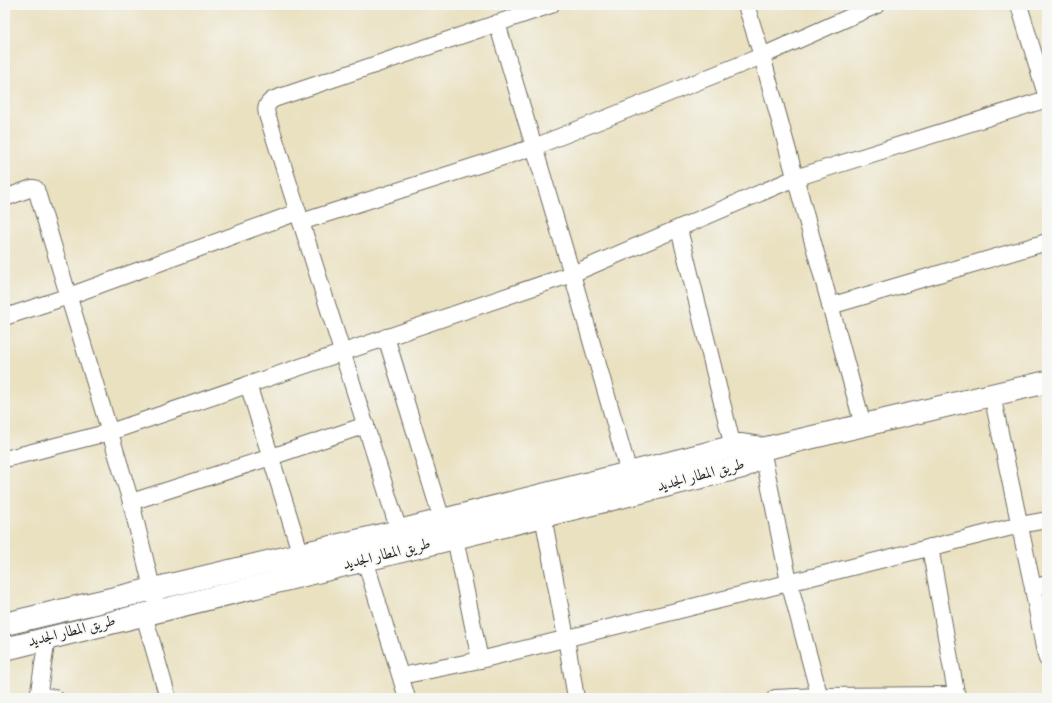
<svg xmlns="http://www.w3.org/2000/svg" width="1052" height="703" viewBox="0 0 1052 703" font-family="'Sorts Mill Goudy',Amiri,serif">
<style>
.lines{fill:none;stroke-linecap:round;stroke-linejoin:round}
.street-casing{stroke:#6e6b60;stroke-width:18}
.secondary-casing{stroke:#6e6b60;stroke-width:24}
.street{stroke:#fff;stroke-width:16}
.secondary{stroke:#fff;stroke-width:22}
.labels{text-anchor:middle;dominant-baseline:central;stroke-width:3;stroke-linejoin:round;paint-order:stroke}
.street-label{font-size:15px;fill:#2b2b2b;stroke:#f6f6f2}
</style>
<rect width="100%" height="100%" fill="#f6f6f2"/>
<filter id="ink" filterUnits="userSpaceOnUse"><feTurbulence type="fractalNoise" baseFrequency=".025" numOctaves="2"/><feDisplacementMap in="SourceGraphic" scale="8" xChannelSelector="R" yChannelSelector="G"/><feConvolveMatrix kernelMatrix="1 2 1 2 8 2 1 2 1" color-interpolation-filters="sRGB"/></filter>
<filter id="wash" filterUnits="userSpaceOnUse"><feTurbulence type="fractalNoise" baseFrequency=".012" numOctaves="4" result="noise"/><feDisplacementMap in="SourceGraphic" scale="16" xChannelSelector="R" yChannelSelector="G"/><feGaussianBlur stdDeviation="0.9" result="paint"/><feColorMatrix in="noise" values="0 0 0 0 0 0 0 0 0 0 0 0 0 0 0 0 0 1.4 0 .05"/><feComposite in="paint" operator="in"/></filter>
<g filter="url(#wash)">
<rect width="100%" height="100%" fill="#eae1c1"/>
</g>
<g filter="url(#ink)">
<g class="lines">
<defs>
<g id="street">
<path d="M 746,5 L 762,56 L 863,425"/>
<path d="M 1019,5 L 1047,98"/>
<path d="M 497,23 L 572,274 L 629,473"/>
<path d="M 5,198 L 32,188 L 34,188 L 36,189 L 131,502 L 155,600"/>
<path d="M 301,222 L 534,147 L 762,56 L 877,5"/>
<path d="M 679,229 L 733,447"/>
<path d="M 830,306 L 1047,242"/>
<path d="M 5,317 L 69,296 L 298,212"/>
<path d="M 386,337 L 442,520"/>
<path d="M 248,384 L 301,555"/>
<path d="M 992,395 L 1033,588 L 1044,648 L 1047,659"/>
<path d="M 762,449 L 789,582 L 820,698"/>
<path d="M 5,459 L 110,432 L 572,274 L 795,178 L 1047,99"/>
<path d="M 131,502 L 271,457 L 366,425"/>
<path d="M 543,516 L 566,638 L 576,698"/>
<path d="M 399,531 L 269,121 C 266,112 263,105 274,99 L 551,5"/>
<path d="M 455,538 L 480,660"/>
<path d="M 930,547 L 957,698"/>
<path d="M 365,560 L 407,698"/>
<path d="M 1033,588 L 1047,584"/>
<path d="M 144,615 L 168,698"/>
<path d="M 401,676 L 480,660 L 1020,525 L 1047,520"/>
<path d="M 38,695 L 55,698"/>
<path d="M 38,698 L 47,638"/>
<path d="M 775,698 L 819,696 L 957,695"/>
</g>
<g id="secondary">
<path d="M 5,624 L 399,531 L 740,445 L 755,447 L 762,449 L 1047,382"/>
<path d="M 5,649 L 742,467 C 752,463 757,459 762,449"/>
</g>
</defs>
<use href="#street" class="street-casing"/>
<use href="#secondary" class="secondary-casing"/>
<use href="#street" class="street"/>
<use href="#secondary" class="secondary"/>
</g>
</g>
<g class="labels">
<g class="street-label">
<text transform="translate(701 476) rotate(-15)">طريق المطار الجديد</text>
<text transform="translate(387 555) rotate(-14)">طريق المطار الجديد</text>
<text transform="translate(72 632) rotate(-14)">طريق المطار الجديد</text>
</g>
</g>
<rect width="1052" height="703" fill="none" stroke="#f6f6f2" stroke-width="20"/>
</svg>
